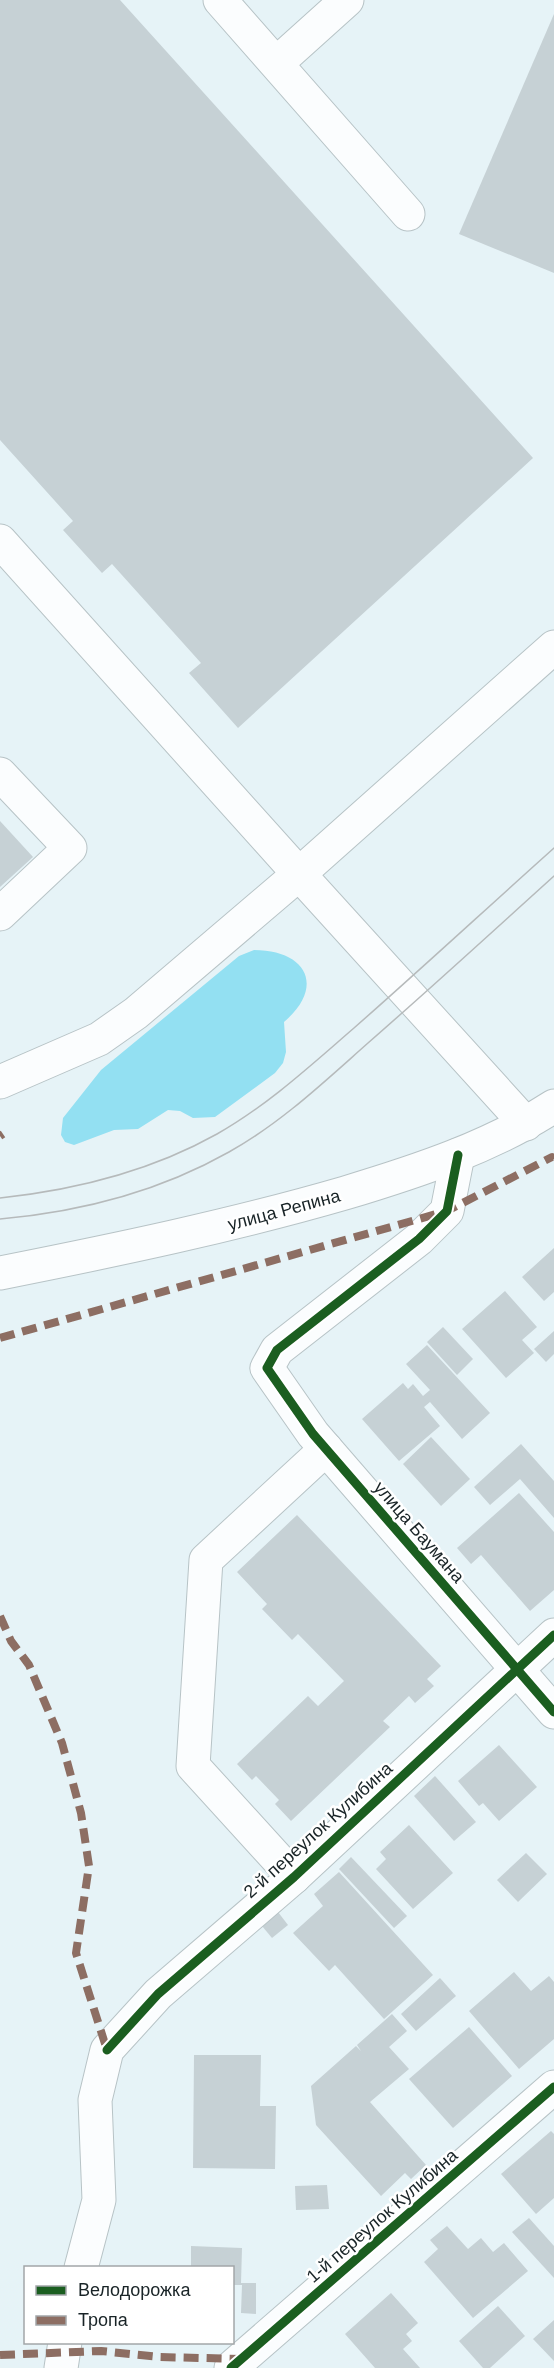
<svg xmlns="http://www.w3.org/2000/svg" width="554" height="2368" viewBox="0 0 554 2368" font-family="Helvetica,sans-serif">
<style>
.forest{fill:#93e0f2}
.building{fill:#c6d1d5}
.lines{fill:none;stroke-linecap:round;stroke-linejoin:round}
.minor-casing{stroke:#b7c3c6;stroke-width:35}
.minor{stroke:#fbfdfe;stroke-width:33}
.tram{stroke:#b6babb;stroke-width:1.5}
.quiet{stroke:#8d6e63;stroke-width:8;stroke-dasharray:15 8;stroke-linecap:butt}
.cycleway-casing{stroke:#fff;stroke-width:13}
.cycleway{stroke:#1b5e20;stroke-width:9}
.labels{text-anchor:middle;dominant-baseline:central;stroke-width:5;stroke-linejoin:round;paint-order:stroke}
.street-label{font-size:18px;fill:#192427;stroke:#fff}
</style>
<rect width="100%" height="100%" fill="#e6f3f7"/>
<path class="forest" d="M 254,950 C 306,950 326,986 284,1022 L 286,1052 L 283,1063 L 275,1073 L 215,1117 L 193,1118 L 180,1111 L 168,1110 L 138,1129 L 114,1130 L 74,1145 L 65,1142 L 61,1135 L 63,1118 L 101,1070 L 239,956 Z"/>
<g class="building">
<path d="M 0,0 L 120,0 L 533,458 L 238,728 L 189,673 L 201,663 L 112,564 L 102,573 L 63,530 L 73,521 L 0,440 Z"/>
<path d="M 554,14 L 554,273 L 459,234 Z"/>
<path d="M 0,821 L 33,857 L 0,887 Z"/>
<path d="M 554,1248 L 554,1292 L 544,1301 L 522,1277 Z"/>
<path d="M 505,1291 L 537,1327 L 522,1340 L 534,1353 L 506,1378 L 462,1329 Z"/>
<path d="M 443,1327 L 473,1359 L 457,1375 L 427,1342 Z"/>
<path d="M 554,1331 L 554,1354 L 546,1362 L 534,1349 Z"/>
<path d="M 427,1345 L 490,1413 L 462,1439 L 430,1402 L 424,1407 L 440,1426 L 399,1461 L 362,1419 L 403,1383 L 408,1389 L 413,1384 L 423,1396 L 430,1390 L 406,1364 Z"/>
<path d="M 431,1437 L 470,1479 L 441,1506 L 403,1464 Z"/>
<path d="M 521,1444 L 554,1481 L 554,1518 L 520,1479 L 490,1505 L 474,1487 Z"/>
<path d="M 519,1493 L 554,1532 L 554,1590 L 530,1611 L 481,1555 L 471,1564 L 457,1548 Z"/>
<path d="M 297,1515 L 441,1666 L 427,1679 L 434,1686 L 415,1703 L 409,1696 L 383,1721 L 390,1727 L 291,1821 L 275,1804 L 279,1800 L 256,1776 L 252,1780 L 237,1764 L 308,1696 L 318,1706 L 344,1681 L 298,1634 L 292,1640 L 262,1609 L 267,1604 L 237,1572 Z"/>
<path d="M 499,1745 L 537,1787 L 499,1821 L 483,1803 L 479,1806 L 458,1781 Z"/>
<path d="M 435,1776 L 476,1822 L 454,1841 L 414,1796 Z"/>
<path d="M 409,1825 L 453,1873 L 413,1909 L 376,1869 L 386,1859 L 380,1852 Z"/>
<path d="M 526,1853 L 547,1874 L 518,1902 L 497,1880 Z"/>
<path d="M 351,1857 L 407,1916 L 394,1928 L 339,1869 Z"/>
<path d="M 339,1872 L 433,1975 L 384,2019 L 335,1965 L 329,1971 L 293,1933 L 323,1906 L 314,1894 Z"/>
<path d="M 278,1912 L 288,1925 L 272,1938 L 262,1926 Z"/>
<path d="M 514,1972 L 531,1991 L 549,1976 L 554,1982 L 554,2039 L 519,2069 L 469,2011 Z"/>
<path d="M 440,1978 L 456,1996 L 416,2031 L 401,2014 Z"/>
<path d="M 392,2014 L 407,2031 L 389,2047 L 409,2069 L 370,2102 L 426,2165 L 411,2179 L 405,2173 L 381,2196 L 316,2125 L 311,2086 L 356,2046 L 361,2051 L 357,2045 Z"/>
<path d="M 469,2027 L 512,2076 L 453,2128 L 409,2079 Z"/>
<path d="M 194,2055 L 261,2055 L 260,2106 L 276,2106 L 275,2169 L 193,2168 Z"/>
<path d="M 551,2131 L 554,2134 L 554,2198 L 536,2214 L 501,2174 Z"/>
<path d="M 327,2185 L 329,2209 L 296,2210 L 295,2186 Z"/>
<path d="M 529,2218 L 554,2246 L 554,2278 L 512,2232 Z"/>
<path d="M 447,2226 L 468,2249 L 481,2238 L 493,2252 L 504,2243 L 528,2271 L 473,2318 L 424,2262 L 438,2249 L 430,2240 Z"/>
<path d="M 191,2246 L 242,2248 L 241,2283 L 256,2283 L 256,2314 L 241,2313 L 242,2285 L 232,2285 L 232,2268 L 191,2268 Z"/>
<path d="M 391,2293 L 418,2323 L 406,2334 L 412,2341 L 403,2349 L 420,2368 L 375,2368 L 345,2334 Z"/>
<path d="M 498,2306 L 525,2336 L 490,2368 L 483,2368 L 459,2341 Z"/>
<path d="M 554,2320 L 554,2361 L 533,2339 Z"/>
</g>
<g class="lines">
<defs>
<g id="minor">
<path d="M 220,0 L 408,214"/>
<path d="M 277,63 L 347,0"/>
<path d="M 0,541 L 299,874 L 136,1013 L 99,1039 L 0,1082"/>
<path d="M 0,774 L 70,848 L 0,914"/>
<path d="M 526,1124 L 299,874 L 554,647"/>
<path d="M 458,1155 L 447,1211 L 419,1239 L 277,1350 L 267,1368 L 313,1434 L 554,1712"/>
<path d="M 0,1273 C 116,1250 231,1226 345,1193 C 418,1171 491,1147 554,1106"/>
<path d="M 294,1877 L 193,1766 L 206,1560 L 326,1449"/>
<path d="M 81,2268 L 99,2200 L 95,2100 L 107,2050 L 158,1994 L 294,1877 L 554,1635"/>
<path d="M 61,2368 L 65,2342"/>
<path d="M 231,2368 L 554,2087"/>
</g>
</defs>
<use href="#minor" class="minor-casing"/>
<use href="#minor" class="minor"/>
<g class="tram">
<path d="M 0,1198 C 75,1190 151,1171 217,1134 C 268,1105 310,1066 354,1028 C 421,969 487,908 554,848"/>
<path d="M 0,1219 C 79,1212 160,1191 229,1152 C 281,1123 324,1082 368,1043 C 431,988 492,932 554,876"/>
</g>
<g class="quiet">
<path d="M 0,1136 L 3,1134"/>
<path d="M 0,1338 L 447,1211 L 552,1157 L 554,1159"/>
<path d="M 0,1616 L 11,1641 L 29,1665 L 62,1743 L 81,1813 L 89,1866 L 76,1953 L 107,2050"/>
<path d="M 0,2355 L 101,2351 L 160,2357 L 243,2359"/>
</g>
<defs>
<g id="cycleway">
<path d="M 458,1155 L 447,1211 L 419,1239 L 277,1350 L 267,1368 L 313,1434 L 554,1712"/>
<path d="M 107,2050 L 158,1994 L 294,1877 L 554,1635"/>
<path d="M 231,2368 L 554,2087"/>
</g>
</defs>
<use href="#cycleway" class="cycleway-casing"/>
<use href="#cycleway" class="cycleway"/>
</g>
<g class="labels">
<g class="street-label">
<text transform="translate(284 1210) rotate(-15)">улица Репина</text>
<text transform="translate(419 1532) rotate(49)">улица Баумана</text>
<text transform="translate(318 1830) rotate(-42)">2-й переулок Кулибина</text>
<text transform="translate(382 2216) rotate(-41)">1-й переулок Кулибина</text>
</g>
</g>
<rect x="24" y="2266" width="210" height="78" fill="#ffffff" stroke="#a3a7a9" stroke-width="1.5"/>
<rect x="36" y="2286" width="30" height="9" fill="#1b5e20" stroke="#a3a7a9" stroke-width="1.5"/>
<text x="78" y="2296" font-size="18" fill="#192427">Велодорожка</text>
<rect x="36" y="2316" width="30" height="9" fill="#8d6e63" stroke="#a3a7a9" stroke-width="1.5"/>
<text x="78" y="2326" font-size="18" fill="#192427">Тропа</text>
</svg>
